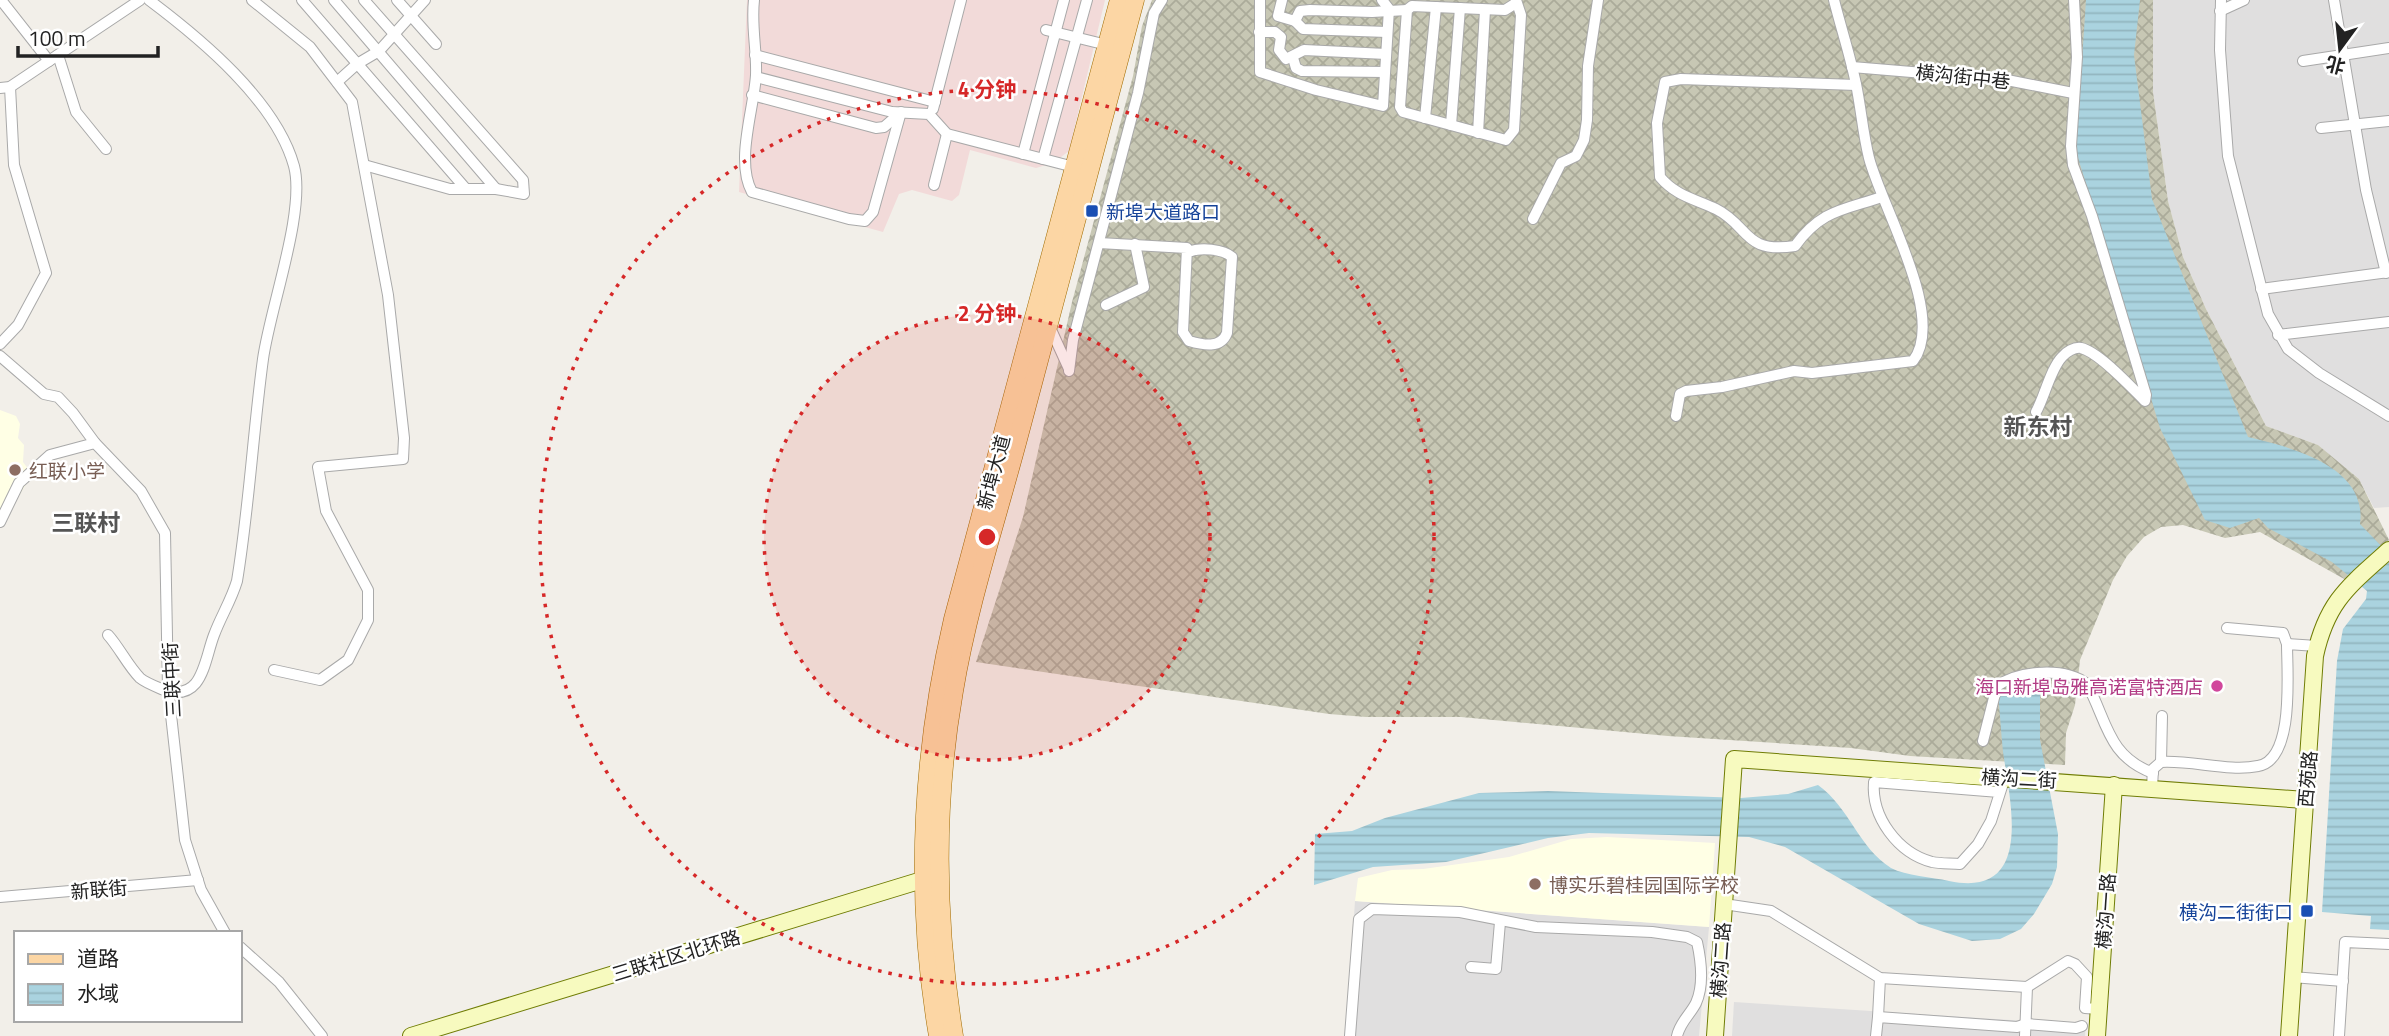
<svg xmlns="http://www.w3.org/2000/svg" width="2389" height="1036" viewBox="0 0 2389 1036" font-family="'Titillium Web','Noto Sans SC',sans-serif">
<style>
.residential{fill:#e0dfdf}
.commercial{fill:#f2dad9}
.education{fill:#ffffe5}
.construction{fill:url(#construction-cross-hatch)}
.water{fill:url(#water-rules)}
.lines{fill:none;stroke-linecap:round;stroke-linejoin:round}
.street-casing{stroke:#a9a9a9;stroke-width:12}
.secondary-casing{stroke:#707d05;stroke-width:18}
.primary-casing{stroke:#a06b00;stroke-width:19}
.street{stroke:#fff;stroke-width:10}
.secondary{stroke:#f7fabf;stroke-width:16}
.primary{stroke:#fcd6a4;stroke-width:18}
.ring{fill:none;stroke:#d62828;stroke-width:3.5;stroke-dasharray:3.5 7}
.transit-dot{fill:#1a4fb4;stroke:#fff;stroke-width:2.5}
.education-dot{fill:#8d6e63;stroke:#fff;stroke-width:2.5}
.hotel-dot{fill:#d1479c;stroke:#fff;stroke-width:2.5}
.labels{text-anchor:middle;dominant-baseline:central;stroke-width:5;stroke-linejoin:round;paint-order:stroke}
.street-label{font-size:19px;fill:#222;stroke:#fff}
.transit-label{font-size:19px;fill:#164399;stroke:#fff;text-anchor:start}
.education-label{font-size:19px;fill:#785e54;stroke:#fff;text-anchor:start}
.hotel-label{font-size:19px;fill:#b23c85;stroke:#fff;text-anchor:end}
.quarter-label{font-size:23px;font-weight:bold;fill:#555;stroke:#fff}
.centre{fill:#d62828;stroke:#fff;stroke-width:3.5}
.ring-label{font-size:21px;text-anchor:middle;font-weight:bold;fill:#d62828;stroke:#fff;stroke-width:5;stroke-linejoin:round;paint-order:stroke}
</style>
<defs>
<pattern id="construction-cross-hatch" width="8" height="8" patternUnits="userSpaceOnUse" patternTransform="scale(1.75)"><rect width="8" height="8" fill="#c7c7b4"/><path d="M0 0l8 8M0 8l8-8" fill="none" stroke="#abab9a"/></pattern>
<pattern id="water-rules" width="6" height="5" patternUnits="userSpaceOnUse" patternTransform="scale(1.75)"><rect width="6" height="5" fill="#aad3df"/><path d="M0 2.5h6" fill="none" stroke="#92b5bf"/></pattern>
</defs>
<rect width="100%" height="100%" fill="#f2efe9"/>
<g class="residential">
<path d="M 2153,0 L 2389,0 L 2389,507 L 2374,508 L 2359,479 L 2318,445 L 2266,426 L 2206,309 L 2183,257 L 2168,201 L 2153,92 Z"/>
<path d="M 1355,901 L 1709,927 L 1699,1036 L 1346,1036 Z"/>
<path d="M 1734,1002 L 2086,1025 L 2085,1036 L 1732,1036 Z"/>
</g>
<path class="commercial" d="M 747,0 L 1105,0 L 1069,151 L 1053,163 L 1036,168 L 970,150 L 959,195 L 952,201 L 912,190 L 899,194 L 883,232 L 739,192 Z"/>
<g class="education">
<path d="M 0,410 L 16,416 L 20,424 L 18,438 L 24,445 L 23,462 L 35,478 L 27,483 L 11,509 L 0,519 Z"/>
<path d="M 1607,837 L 1715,843 L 1709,927 L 1355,901 L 1358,878 L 1392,870 L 1423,869 L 1509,857 L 1571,839 Z"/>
</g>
<path class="construction" d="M 1152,0 L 2153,0 L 2153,92 L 2168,201 L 2183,257 L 2206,309 L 2266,426 L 2318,445 L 2359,479 L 2389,540 L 2346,580 L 2260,532 L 2225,538 L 2183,525 L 2161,527 L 2144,537 L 2127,556 L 2113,580 L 2080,660 L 2075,705 L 2066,733 L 2065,765 L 1910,756 L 1851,748 L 1668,736 L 1461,717 L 1366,717 L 1329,714 L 976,662 L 1023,517 L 1072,302 L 1133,76 L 1142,26 Z"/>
<g class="water">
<path d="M 2086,0 L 2140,0 L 2134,55 L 2152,199 L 2248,437 C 2290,447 2368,466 2360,524 L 2389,554 L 2389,930 L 2370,929 L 2371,916 L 2322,912 L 2337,661 L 2343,629 L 2366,599 L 2367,591 L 2332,562 L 2268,528 L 2259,518 L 2230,528 L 2205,520 L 2160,428 L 2076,151 Z"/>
<path d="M 2040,688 L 2040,740 L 2058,834 L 2057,867 L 2052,884 L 2034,914 L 2021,929 L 2000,939 L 1972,941 L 1919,924 L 1785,847 L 1749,837 L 1589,833 L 1548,838 L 1446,862 L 1373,867 L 1314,885 L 1315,834 L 1352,831 L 1385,818 L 1479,793 L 1548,791 L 1741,798 L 1788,794 L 1818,785 C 1850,808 1858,847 1891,868 C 1906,876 1932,877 1949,881 C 2035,899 2010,801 2003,752 C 2001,733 2000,713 1998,693 Z"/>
</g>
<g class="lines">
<defs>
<g id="street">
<path d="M 1,0 L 49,61"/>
<path d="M 252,0 L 310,47 L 352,102 L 388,295 L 404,438 L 403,459 L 318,467 L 326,511 L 368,590 L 368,620 L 348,660 L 320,680 L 274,670"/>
<path d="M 302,0 L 466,189"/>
<path d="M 334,0 L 496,189"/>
<path d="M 397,0 L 436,44"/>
<path d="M 754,0 C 751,26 757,50 756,75 C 754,109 735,161 752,192 L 849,219 L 865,221 L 873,212 L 901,112"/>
<path d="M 1260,0 L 1260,72 L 1316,90 L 1383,106 L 1389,9 L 1382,0"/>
<path d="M 1282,0 L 1278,16 L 1295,21 L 1300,11 L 1310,10 L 1372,12 L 1407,10"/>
<path d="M 2221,0 L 2220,50 L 2228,156 L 2268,314 L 2288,349 L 2319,373 L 2389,416"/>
<path d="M 2334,0 L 2366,190 L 2386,273"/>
<path d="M 1516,3 L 1505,10 L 1412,6 L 1407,10 L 1400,107 L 1403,112 L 1506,140 L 1514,130 L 1521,15 L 1516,0"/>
<path d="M 2220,11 L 2244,0"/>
<path d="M 1295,21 L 1303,29 L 1387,32"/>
<path d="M 1046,30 L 1107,45"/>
<path d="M 1259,32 L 1275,32 L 1281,37 L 1279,50 L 1286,59 L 1304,50 L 1386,54"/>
<path d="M 58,55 L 76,112 L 106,149"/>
<path d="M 755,55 L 935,102"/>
<path d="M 1293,58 L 1296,68 L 1302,71 L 1385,72"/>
<path d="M 2303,61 L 2389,48"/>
<path d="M 1852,67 L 2007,80 L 2073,93"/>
<path d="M 756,77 L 892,112 L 929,114 L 947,134 L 1074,167"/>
<path d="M 337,82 L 357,64 L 379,51 L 425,0"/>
<path d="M 1856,85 L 1681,79 L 1665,82 L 1657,123 L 1660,177 C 1676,196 1695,199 1716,209 C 1750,226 1743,254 1795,246 C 1821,210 1843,210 1882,197"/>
<path d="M 0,88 L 10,87 L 140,0"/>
<path d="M 752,95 L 876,128 L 884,127 L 899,114"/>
<path d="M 933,109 L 961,0"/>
<path d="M 1425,118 L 1436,7"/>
<path d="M 1451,125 L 1460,8"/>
<path d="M 2321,128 L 2389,121"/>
<path d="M 1478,133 L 1485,10"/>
<path d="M 1023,154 L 1064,0"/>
<path d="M 1043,159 L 1087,0"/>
<path d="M 364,165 L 450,189 L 496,189 L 524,194 L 523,180 L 364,0"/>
<path d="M 934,185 L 947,134"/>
<path d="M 1533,219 L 1561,163 L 1576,156 L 1584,140 L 1587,120 L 1588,66 L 1598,0"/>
<path d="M 1099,243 L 1187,248 L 1183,332 L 1189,341 C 1203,345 1221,349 1227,333 L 1232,257 C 1223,249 1200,247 1189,252"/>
<path d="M 2261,289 L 2389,272"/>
<path d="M 1106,305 L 1144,287 L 1135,244"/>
<path d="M 1048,323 L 1069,369"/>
<path d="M 2278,335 L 2389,322"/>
<path d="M 0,344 L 18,325 L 46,273 L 14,165 L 10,87"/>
<path d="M 0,356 L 44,394 L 58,397 L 73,413 L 95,443 L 141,491 L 165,533 L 168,688 L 185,840 L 201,890 L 225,933"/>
<path d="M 1069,371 L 1073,340 L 1138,93 L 1154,13 L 1162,0"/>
<path d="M 2036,412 C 2044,398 2051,368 2062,357 C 2066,352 2074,347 2081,348 C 2099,352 2132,388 2145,401 L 2146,395 L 2092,216 L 2073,165 L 2071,146 L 2077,57 L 2074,0"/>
<path d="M 1676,416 L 1680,394 L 1686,391 L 1722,387 L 1794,371 L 1812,373 L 1913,361 C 1947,317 1882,208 1869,158 C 1863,134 1861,108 1856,84 C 1850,55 1841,28 1834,0"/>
<path d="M 0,522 L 19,483 L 50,455 L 95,443"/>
<path d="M 2227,628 L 2283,633 L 2287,644"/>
<path d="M 108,635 C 119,647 128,666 140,678 C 146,683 157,687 164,690 C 203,702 204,661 214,635 C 221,616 231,601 237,581 C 249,508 253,433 263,359 C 270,308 306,211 294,166 C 276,101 201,39 149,0"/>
<path d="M 1983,741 L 1997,686 C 2020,670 2065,667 2087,684 C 2107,720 2107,756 2153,773"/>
<path d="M 2161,762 L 2162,716"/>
<path d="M 2152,788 L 2153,769 L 2161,762 C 2192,760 2229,772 2258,766 C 2295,760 2287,672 2287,644 L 2317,646"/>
<path d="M 1999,792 L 1874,782 C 1871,817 1898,853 1932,862 C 1941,864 1952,863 1960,864 L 1978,844 L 1991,821 L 2005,777"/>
<path d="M 0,897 L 198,880"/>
<path d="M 1724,904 L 1771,911 L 1880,978 L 2027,987 L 2068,961 L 2075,964 L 2087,977 L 2085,1008 L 2099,1009"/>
<path d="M 240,947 L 279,982 L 322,1036"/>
<path d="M 1471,967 L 1496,969 L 1500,922"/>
<path d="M 2292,977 L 2343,981"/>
<path d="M 1878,1017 L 1880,978"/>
<path d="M 1350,1036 L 1359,919 L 1372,909 L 1460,912 L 1536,927 L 1652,932 L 1687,937 L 1697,942 C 1701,960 1704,985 1696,1003 C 1690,1015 1680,1022 1677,1036"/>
<path d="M 1876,1036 L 1878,1017 L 2017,1027 L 2026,1024 L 2076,1028 L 2082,1026"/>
<path d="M 2025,1036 L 2027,987"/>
<path d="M 2339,1036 L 2345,942 L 2389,944"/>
</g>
<g id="secondary">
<path d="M 411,1036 L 922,880 L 934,872"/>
<path d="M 1715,1036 L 1734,759 L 2305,800"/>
<path d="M 2097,1036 L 2114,785"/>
<path d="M 2289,1036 L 2315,656 C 2327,601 2349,586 2389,550"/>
</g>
<g id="primary">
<path d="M 938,1036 C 914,896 921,757 953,619 L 1119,0"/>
<path d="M 954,1036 C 936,922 934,805 954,691 C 968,607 995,525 1017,443 C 1055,295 1097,148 1135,0"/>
</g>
</defs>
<use href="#street" class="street-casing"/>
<use href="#secondary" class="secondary-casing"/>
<use href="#primary" class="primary-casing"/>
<use href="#street" class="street"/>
<use href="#secondary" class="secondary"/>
<use href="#primary" class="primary"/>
</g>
<circle cx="987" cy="537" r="223" fill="#d62828" fill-opacity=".12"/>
<g class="ring">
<circle cx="987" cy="537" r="223"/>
<circle cx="987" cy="537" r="447"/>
</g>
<g class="transit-dot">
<rect x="1085" y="204" width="14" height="14" rx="3.5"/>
<rect x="2300" y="904" width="14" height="14" rx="3.5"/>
</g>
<g class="education-dot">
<circle cx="15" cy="470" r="7"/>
<circle cx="1535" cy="884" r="7"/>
</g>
<circle class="hotel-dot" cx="2217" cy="686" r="7"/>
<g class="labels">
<g class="street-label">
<text transform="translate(1963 76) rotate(6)">横沟街中巷</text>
<text transform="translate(993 472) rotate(-75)">新埠大道</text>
<text transform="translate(171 680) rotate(-93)">三联中街</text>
<text transform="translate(2019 778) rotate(3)">横沟二街</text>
<text transform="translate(2307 779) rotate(-85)">西苑路</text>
<text transform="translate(99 889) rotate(-5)">新联街</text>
<text transform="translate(2105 911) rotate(-86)">横沟一路</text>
<text transform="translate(676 955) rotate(-17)">三联社区北环路</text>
<text transform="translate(1720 960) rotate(-86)">横沟二路</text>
</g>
<g class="transit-label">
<text x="1106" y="211">新埠大道路口</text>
<text x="2293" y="911" text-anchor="end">横沟二街街口</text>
</g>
<g class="education-label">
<text x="29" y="470">红联小学</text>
<text x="1549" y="884">博实乐碧桂园国际学校</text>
</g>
<g class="hotel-label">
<text x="2203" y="686">海口新埠岛雅高诺富特酒店</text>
</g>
<g class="quarter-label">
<text x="2038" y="426">新东村</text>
<text x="86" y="522">三联村</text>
</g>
</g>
<circle cx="987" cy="537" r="10" class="centre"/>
<g class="ring-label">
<text x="987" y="97">4 分钟</text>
<text x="987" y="321">2 分钟</text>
</g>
<rect x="14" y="931" width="228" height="91" fill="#ffffff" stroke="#a7a7a7" stroke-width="2"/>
<rect x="28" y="954" width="35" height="10" fill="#fcd6a4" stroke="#a7a7a7" stroke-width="2"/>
<text x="77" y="966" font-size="21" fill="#222222">道路</text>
<rect x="28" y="984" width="35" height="21" fill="url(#water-rules)" stroke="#a7a7a7" stroke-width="2"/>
<text x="77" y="1001" font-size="21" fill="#222222">水域</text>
<g transform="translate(2340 49) rotate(195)" stroke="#ffffff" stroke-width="5" paint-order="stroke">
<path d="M0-5L12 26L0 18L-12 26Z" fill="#222222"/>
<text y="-10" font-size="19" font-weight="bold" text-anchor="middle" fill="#222222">北</text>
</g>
<path d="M18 46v10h140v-10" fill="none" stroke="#222222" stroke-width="3.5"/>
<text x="28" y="46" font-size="21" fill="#222222" stroke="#ffffff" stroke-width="5" paint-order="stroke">100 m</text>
</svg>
